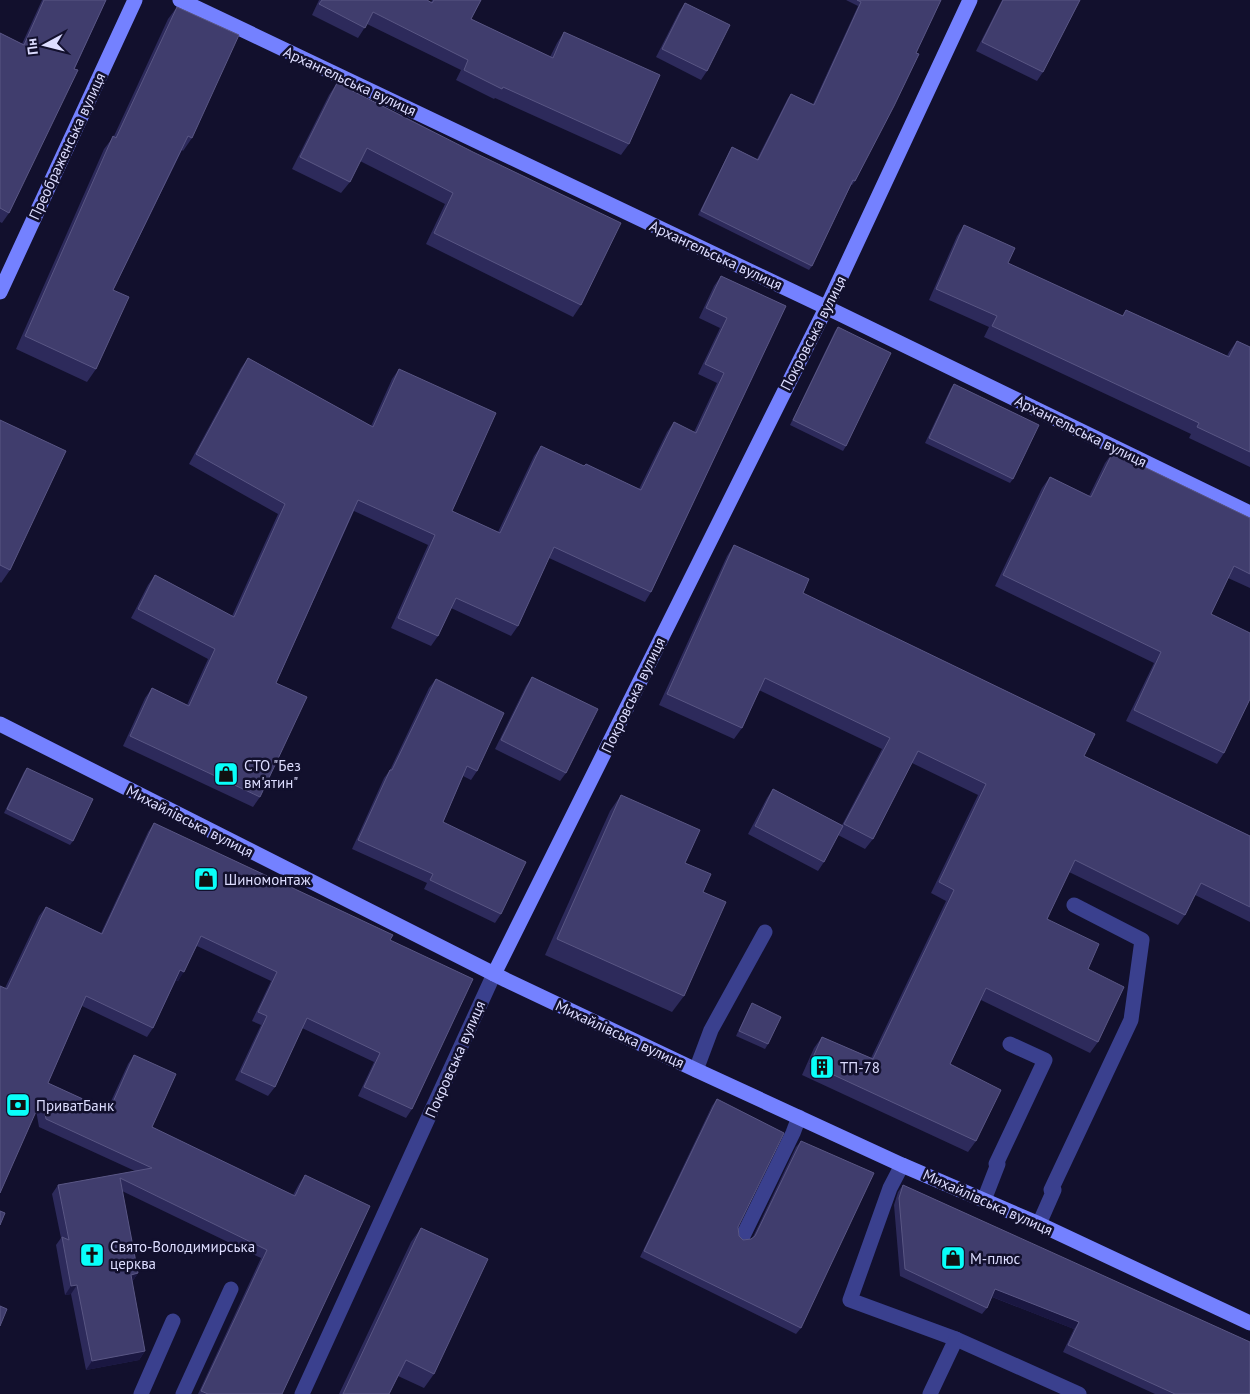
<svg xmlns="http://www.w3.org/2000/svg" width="1250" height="1394" viewBox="0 0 1250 1394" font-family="'PT Sans',sans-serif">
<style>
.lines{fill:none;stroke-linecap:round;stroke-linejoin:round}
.lane{stroke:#3a408e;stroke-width:15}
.street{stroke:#3a408e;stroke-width:15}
.secondary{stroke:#7481ff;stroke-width:15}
.wall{fill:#2d2a5b}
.shaded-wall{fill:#1a1741}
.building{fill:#403d6d;stroke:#595684}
.labels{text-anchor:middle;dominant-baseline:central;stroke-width:5;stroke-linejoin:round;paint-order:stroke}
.street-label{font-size:15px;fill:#ddf;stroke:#12102d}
.poi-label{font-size:15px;fill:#ddf;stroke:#12102d;text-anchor:start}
</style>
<rect width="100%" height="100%" fill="#12102d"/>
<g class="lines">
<g class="lane">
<path d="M 696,1070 L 711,1030 L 765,932"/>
<path d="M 902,1165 L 890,1188 L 850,1300 L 956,1339 L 1079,1394"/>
<path d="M 984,1200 L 998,1164 L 996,1164 L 1045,1060 L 1010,1044"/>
<path d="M 1039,1224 L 1054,1190 L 1051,1190 L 1131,1020 L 1142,940 L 1074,905"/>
<path d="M 742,1238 L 793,1133 L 799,1117"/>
<path d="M 141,1394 L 173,1321"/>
<path d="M 183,1394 L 231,1289"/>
<path d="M 930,1394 L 956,1339"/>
</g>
<path class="street" d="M 302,1394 L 494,974"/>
<g class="secondary">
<path d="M 180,0 L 838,313 L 1250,513"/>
<path d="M 0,292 L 135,0"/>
<path d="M 0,724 L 506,980 L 696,1070 L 902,1165 L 1039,1224 L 1250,1323"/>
<path d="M 494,974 L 831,298 L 970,0"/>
</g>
</g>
<g class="wall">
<path d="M 42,0 L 106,0 L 9,213 L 2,223 L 0,222 L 0,33 L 22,44 Z"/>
<path d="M 319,0 L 427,0 L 431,2 L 432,0 L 481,0 L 471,19 L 550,57 L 557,43 L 564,32 L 629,144 L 621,155 L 495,98 L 494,99 L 456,80 L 461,70 L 367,24 L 358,38 L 312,15 Z"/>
<path d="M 846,0 L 941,0 L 855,181 L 852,185 L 851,185 L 812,266 L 809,270 L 698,215 L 729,152 L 732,147 L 757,159 L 788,98 L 791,94 L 813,104 L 858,6 Z"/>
<path d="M 1002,0 L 1080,0 L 1043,72 L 1037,81 L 976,51 Z"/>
<path d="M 685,3 L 707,71 L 701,80 L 656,57 L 679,12 Z"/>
<path d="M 177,7 L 192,138 L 183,151 L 182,150 L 113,290 L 96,369 L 87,382 L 16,349 L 104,149 L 114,136 L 168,19 Z"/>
<path d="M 337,83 L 581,305 L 573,317 L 426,244 L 445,204 L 360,161 L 350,182 L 341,193 L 292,169 L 329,95 Z"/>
<path d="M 964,225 L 1008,263 L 1122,316 L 1126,310 L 1227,356 L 1229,352 L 1237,341 L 1250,347 L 1250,467 L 1189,438 L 1191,434 L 984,337 L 989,327 L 929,300 L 957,236 Z"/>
<path d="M 721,276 L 786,306 L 651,592 L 645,602 L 549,558 L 518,626 L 511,636 L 451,608 L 438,636 L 431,646 L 391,628 L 428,545 L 354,511 L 276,683 L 260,797 L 253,807 L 123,746 L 145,698 L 152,688 L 187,705 L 208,659 L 131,618 L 148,585 L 155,575 L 232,616 L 278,514 L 189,464 L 241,368 L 248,358 L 371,426 L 392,379 L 399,369 L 452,511 L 498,532 L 534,456 L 541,446 L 584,466 L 586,464 L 639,489 L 667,432 L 674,422 L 694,432 L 717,383 L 698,374 L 720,328 L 699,318 L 714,286 Z"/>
<path d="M 838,327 L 846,446 L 843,451 L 790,425 L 835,331 Z"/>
<path d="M 954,384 L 1013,479 L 1010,483 L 925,443 L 951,388 Z"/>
<path d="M 0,420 L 10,570 L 1,583 L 0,582 Z"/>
<path d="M 1113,452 L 1250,518 L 1250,588 L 1228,578 L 1211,614 L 1224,753 L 1217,764 L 1126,721 L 1154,663 L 995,586 L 1042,488 L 1050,477 L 1089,496 L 1105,463 Z"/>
<path d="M 734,545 L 803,593 L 1084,756 L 1250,836 L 1250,922 L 1195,895 L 1185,915 L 1178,925 L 1069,872 L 1047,919 L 1088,969 L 1098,1042 L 1090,1053 L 981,1000 L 950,1064 L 976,1141 L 968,1152 L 802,1075 L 814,1048 L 822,1037 L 871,1058 L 946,901 L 931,893 L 978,795 L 912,763 L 873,839 L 865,849 L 838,835 L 824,862 L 818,871 L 748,834 L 767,798 L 773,789 L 842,825 L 882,749 L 759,690 L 742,728 L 734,739 L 659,705 L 727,556 Z"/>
<path d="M 532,677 L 566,773 L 560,781 L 495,749 L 526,686 Z"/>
<path d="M 436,679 L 477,771 L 471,780 L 463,776 L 443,822 L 501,914 L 495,923 L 424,889 L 427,883 L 352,849 L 384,778 L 390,770 L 429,688 Z"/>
<path d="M 27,768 L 73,841 L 70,845 L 4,813 L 24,772 Z"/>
<path d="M 621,795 L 685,863 L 703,892 L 684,996 L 672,1012 L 545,955 L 610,811 Z"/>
<path d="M 154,823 L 390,940 L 412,1109 L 406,1118 L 358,1096 L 374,1062 L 302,1028 L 275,1087 L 268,1096 L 235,1080 L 261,1025 L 252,1021 L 271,981 L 197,946 L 178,981 L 176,980 L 153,1028 L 147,1037 L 82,1006 L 48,1083 L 107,1110 L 128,1064 L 134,1055 L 152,1127 L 293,1195 L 299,1184 L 305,1175 L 282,1394 L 198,1394 L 261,1258 L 122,1191 L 138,1273 L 132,1282 L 145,1351 L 139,1360 L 86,1370 L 71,1294 L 65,1295 L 56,1245 L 61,1238 L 52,1194 L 58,1185 L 135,1171 L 39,1127 L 36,1110 L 5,988 L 39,916 L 46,907 L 101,933 L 148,832 Z"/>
<path d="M 752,1003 L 768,1044 L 765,1049 L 736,1036 L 749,1008 Z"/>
<path d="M 717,1099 L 738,1227 L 739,1236 L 743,1240 L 752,1239 L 796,1147 L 801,1141 L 801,1328 L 796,1334 L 640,1257 L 712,1106 Z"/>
<path d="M 903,1185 L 1250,1394 L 1155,1394 L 1063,1352 L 1074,1329 L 992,1297 L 987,1308 L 982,1314 L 900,1276 L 894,1205 L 898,1192 Z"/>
<path d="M 421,1228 L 434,1374 L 424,1388 L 398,1376 L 389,1394 L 339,1394 L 411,1242 Z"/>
</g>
<g class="shaded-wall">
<path d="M 180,970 L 184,972 L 178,981 L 174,979 Z"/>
<path d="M 138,1273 L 132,1282 L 131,1275 Z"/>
<path d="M 77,1285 L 71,1294 L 65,1295 L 71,1286 Z"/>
<path d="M 995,1289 L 1079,1322 L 1074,1329 L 990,1296 Z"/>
<path d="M 145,1351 L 139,1360 L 86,1370 L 92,1361 Z"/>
</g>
<g class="building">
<path d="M 44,0 L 106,0 L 74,69 L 78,70 L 9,213 L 0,208 L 0,33 L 24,45 Z"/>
<path d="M 322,0 L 427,0 L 432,3 L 434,0 L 481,0 L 471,19 L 553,58 L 564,32 L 660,75 L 629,144 L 503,87 L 502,89 L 464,70 L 468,60 L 373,12 L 365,28 L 319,4 Z"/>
<path d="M 857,0 L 941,0 L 916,53 L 919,54 L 894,106 L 855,181 L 853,180 L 812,266 L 701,211 L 732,147 L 758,160 L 791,94 L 814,105 L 861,2 Z"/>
<path d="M 1003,0 L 1080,0 L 1043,72 L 982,42 Z"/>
<path d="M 685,3 L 730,25 L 707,71 L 662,49 Z"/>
<path d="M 177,7 L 239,35 L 192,138 L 188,136 L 113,290 L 129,297 L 96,369 L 25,336 L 113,136 L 116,138 Z"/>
<path d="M 337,83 L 473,152 L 621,223 L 581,305 L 434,233 L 453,193 L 367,148 L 350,182 L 300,157 Z"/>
<path d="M 964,225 L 1015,248 L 1008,263 L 1123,316 L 1126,310 L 1229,357 L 1237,341 L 1250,347 L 1250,452 L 1197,427 L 1199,423 L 992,326 L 997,316 L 936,289 Z"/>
<path d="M 721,276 L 786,306 L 651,592 L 554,547 L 518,626 L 456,598 L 438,636 L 398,618 L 435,535 L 358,500 L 276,683 L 307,697 L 260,797 L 130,736 L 152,688 L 189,706 L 215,649 L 138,609 L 155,575 L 234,617 L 285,504 L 196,454 L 248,358 L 373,427 L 399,369 L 496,413 L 452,511 L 500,533 L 541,446 L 584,466 L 586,464 L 641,490 L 674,422 L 696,433 L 724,373 L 705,364 L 727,318 L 706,308 Z"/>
<path d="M 838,327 L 891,353 L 846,446 L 793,420 Z"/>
<path d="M 954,384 L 1039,425 L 1013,479 L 929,438 Z"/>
<path d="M 0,420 L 66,451 L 10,570 L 0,565 Z"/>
<path d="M 1113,452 L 1250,518 L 1250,574 L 1234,566 L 1211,614 L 1250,633 L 1250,699 L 1224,753 L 1134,710 L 1161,652 L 1003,575 L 1050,477 L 1091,497 Z"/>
<path d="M 734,545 L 809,579 L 803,593 L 1095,734 L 1084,756 L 1250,836 L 1250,907 L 1201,883 L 1185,915 L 1075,860 L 1047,919 L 1099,944 L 1088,969 L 1124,987 L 1098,1042 L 986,988 L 950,1064 L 1001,1090 L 976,1141 L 810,1064 L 822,1037 L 873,1059 L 954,890 L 939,882 L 986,784 L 918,751 L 873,839 L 844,824 L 890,738 L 765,678 L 742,728 L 667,694 Z"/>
<path d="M 532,677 L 598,709 L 566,773 L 501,740 Z"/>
<path d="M 436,679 L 504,713 L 477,771 L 467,766 L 443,822 L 526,862 L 501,914 L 430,880 L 433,874 L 358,840 L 390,770 L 392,770 Z"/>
<path d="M 27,768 L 93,799 L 73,841 L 7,809 Z"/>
<path d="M 773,789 L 843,826 L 824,862 L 755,826 Z"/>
<path d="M 621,795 L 700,830 L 685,863 L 711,874 L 703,892 L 726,902 L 684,996 L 557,939 Z"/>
<path d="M 154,823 L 393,935 L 390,940 L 473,979 L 412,1109 L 364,1087 L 380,1053 L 307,1018 L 275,1087 L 241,1072 L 267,1016 L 258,1012 L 277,972 L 201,936 L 184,972 L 180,970 L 153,1028 L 86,996 L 48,1083 L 109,1111 L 134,1055 L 176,1074 L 152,1127 L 295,1196 L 305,1175 L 370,1206 L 282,1394 L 208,1394 L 201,1391 L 267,1250 L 120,1178 L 138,1273 L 131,1275 L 145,1351 L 92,1361 L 77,1285 L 71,1286 L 62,1237 L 69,1240 L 58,1185 L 152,1168 L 46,1119 L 42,1098 L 0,1193 L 0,986 L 7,989 L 46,907 L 102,934 Z"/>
<path d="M 752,1003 L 781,1017 L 768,1044 L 739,1031 Z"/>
<path d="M 717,1099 L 784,1133 L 738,1227 L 739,1236 L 743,1240 L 751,1239 L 755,1236 L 801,1141 L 874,1173 L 801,1328 L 644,1251 Z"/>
<path d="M 903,1185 L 1250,1342 L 1250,1394 L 1175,1394 L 1068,1345 L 1079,1322 L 995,1289 L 987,1308 L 905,1269 L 899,1198 Z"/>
<path d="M 0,1211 L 5,1213 L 0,1225 Z"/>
<path d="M 421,1228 L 488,1259 L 434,1374 L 406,1360 L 389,1394 L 343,1394 Z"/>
<path d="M 0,1306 L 7,1309 L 0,1326 Z"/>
</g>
<defs>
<symbol id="shop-square" viewBox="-11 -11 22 22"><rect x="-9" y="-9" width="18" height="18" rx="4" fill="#09fffa" stroke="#12102d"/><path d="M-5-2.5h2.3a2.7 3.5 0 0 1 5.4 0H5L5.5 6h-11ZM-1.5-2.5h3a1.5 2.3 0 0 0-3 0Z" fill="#111"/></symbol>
<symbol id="building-square" viewBox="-11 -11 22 22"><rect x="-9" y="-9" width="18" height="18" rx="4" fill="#09fffa" stroke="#12102d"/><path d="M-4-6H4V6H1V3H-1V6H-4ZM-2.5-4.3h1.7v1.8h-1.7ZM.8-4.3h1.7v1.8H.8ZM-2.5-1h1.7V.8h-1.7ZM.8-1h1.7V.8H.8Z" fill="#111"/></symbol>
<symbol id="bank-square" viewBox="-11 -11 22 22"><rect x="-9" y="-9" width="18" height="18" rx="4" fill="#09fffa" stroke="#12102d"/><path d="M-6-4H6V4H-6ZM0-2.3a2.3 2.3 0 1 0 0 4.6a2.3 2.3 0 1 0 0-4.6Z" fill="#111"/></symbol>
<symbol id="church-square" viewBox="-11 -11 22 22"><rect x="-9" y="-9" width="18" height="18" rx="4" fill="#09fffa" stroke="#12102d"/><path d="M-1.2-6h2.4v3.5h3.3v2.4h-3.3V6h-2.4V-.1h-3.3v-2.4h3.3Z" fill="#111"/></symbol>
</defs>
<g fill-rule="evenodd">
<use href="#shop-square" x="212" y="760" width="28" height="28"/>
<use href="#shop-square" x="192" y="865" width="28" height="28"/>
<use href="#building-square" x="808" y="1053" width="28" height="28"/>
<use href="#bank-square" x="4" y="1091" width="28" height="28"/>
<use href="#church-square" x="78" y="1241" width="28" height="28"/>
<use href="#shop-square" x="939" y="1244" width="28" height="28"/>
</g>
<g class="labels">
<g class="street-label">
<text transform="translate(350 81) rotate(25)">Архангельська вулиця</text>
<text transform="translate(67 146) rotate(-65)">Преображенська вулиця</text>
<text transform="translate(716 255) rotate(25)">Архангельська вулиця</text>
<text transform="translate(813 333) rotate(-63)">Покровська вулиця</text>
<text transform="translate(1081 431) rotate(26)">Архангельська вулиця</text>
<text transform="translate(633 695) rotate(-64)">Покровська вулиця</text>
<text transform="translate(190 821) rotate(27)">Михайлівська вулиця</text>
<text transform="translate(620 1034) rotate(25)">Михайлівська вулиця</text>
<text transform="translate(455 1059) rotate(-66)">Покровська вулиця</text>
<text transform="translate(988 1202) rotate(24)">Михайлівська вулиця</text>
</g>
<g class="poi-label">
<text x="244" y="765">СТО "Без<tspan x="244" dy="17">вм'ятин"</tspan></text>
<text x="224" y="879">Шиномонтаж</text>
<text x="840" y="1067">ТП-78</text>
<text x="36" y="1105">ПриватБанк</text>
<text x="110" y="1246">Свято-Володимирська<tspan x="110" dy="17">церква</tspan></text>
<text x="970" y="1258">М-плюс</text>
</g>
</g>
<g transform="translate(45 45) rotate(263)" stroke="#12102d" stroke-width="4" paint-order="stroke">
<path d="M0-4L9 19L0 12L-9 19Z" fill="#ddddff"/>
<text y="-8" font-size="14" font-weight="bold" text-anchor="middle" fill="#ddddff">Пн</text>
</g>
</svg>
